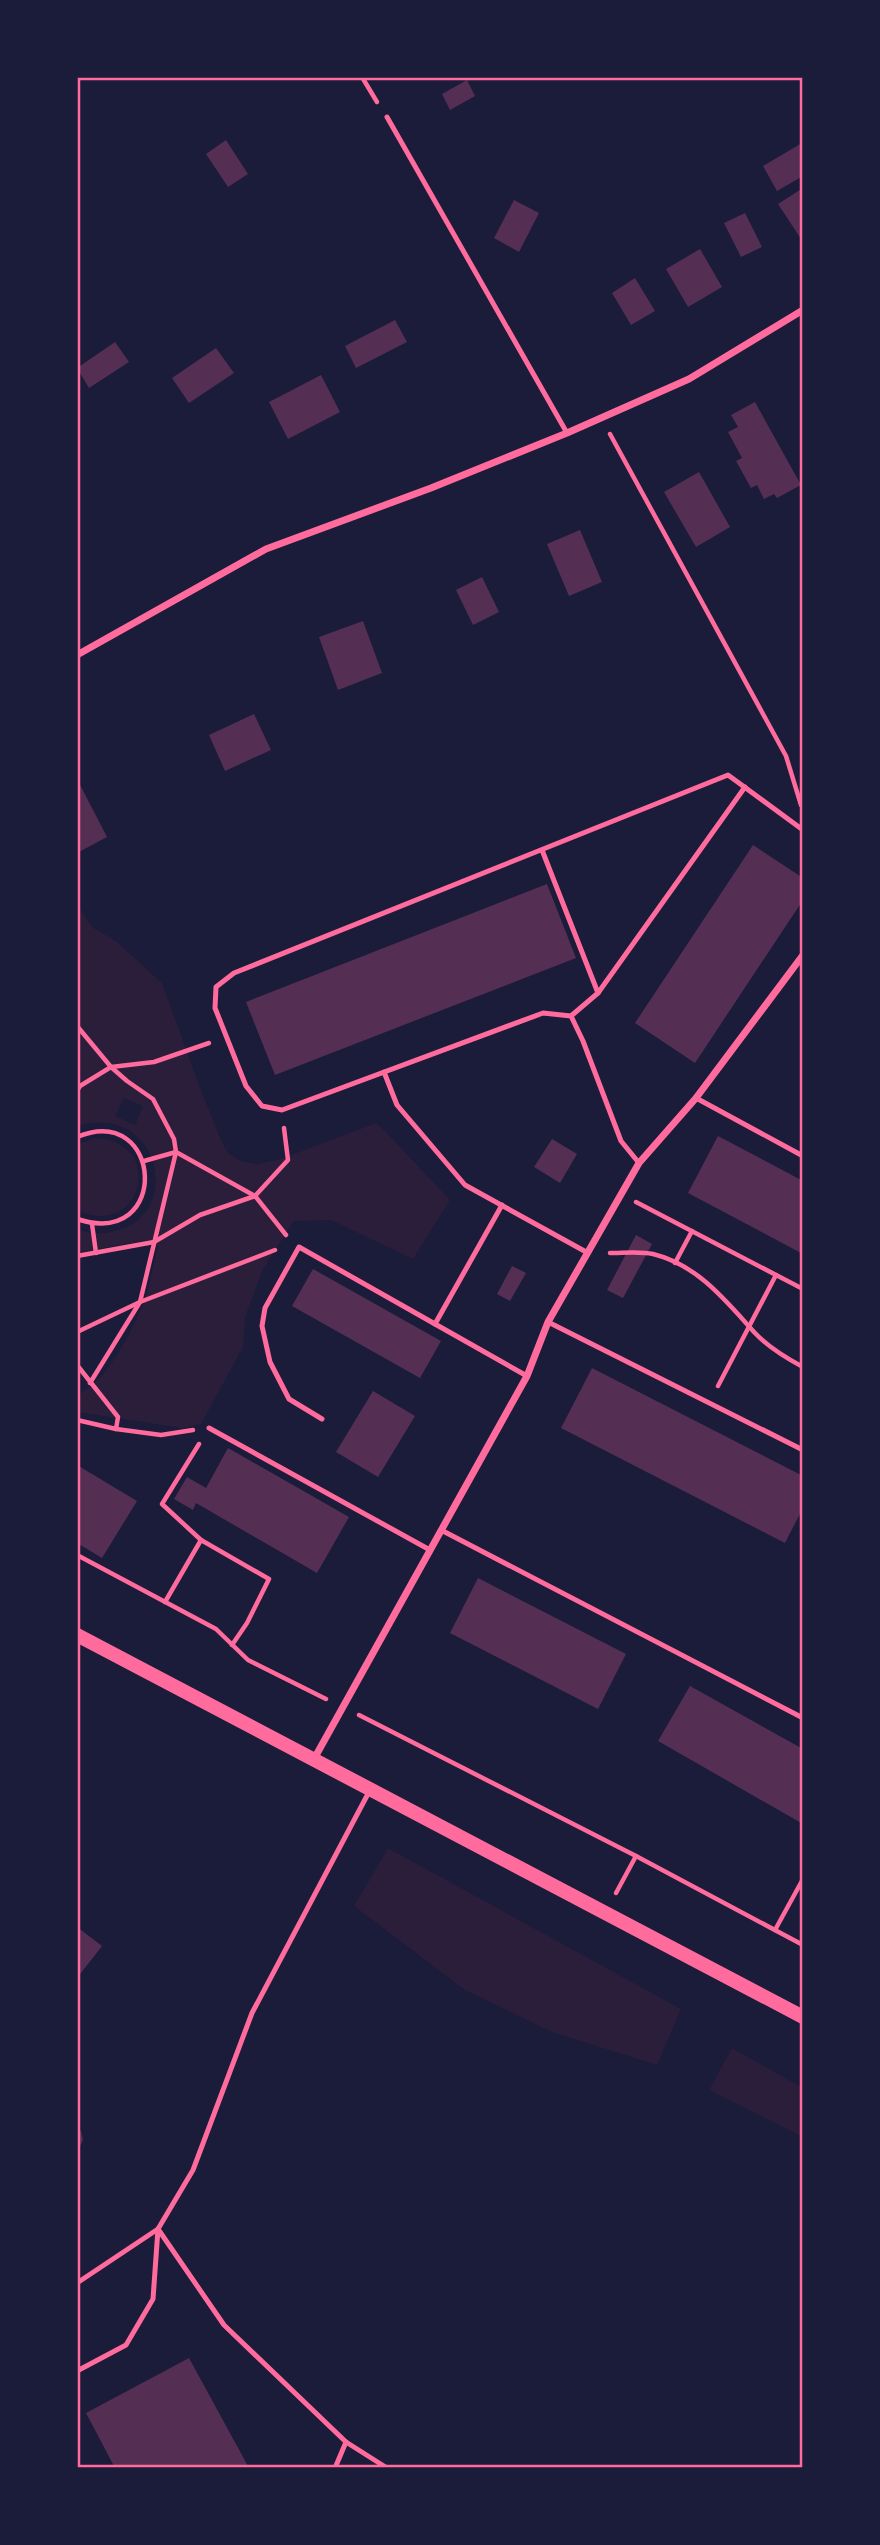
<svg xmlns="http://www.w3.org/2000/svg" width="880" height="2545" viewBox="0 0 880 2545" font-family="'DejaVu Sans',sans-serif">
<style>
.green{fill:#2a1e3b;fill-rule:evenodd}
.building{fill:#542f53}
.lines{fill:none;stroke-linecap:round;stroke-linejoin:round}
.path{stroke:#ff6b9d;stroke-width:4.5}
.service{stroke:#ff6b9d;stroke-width:5}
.minor{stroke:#ff6b9d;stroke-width:7}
.secondary{stroke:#ff6b9d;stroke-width:14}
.neatline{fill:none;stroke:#ff6b9d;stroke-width:2.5}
</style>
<rect width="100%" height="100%" fill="#1b1b3a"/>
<g class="green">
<path d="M 77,904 L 92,927 L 116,941 L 162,983 L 199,1085 L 220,1138 L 228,1153 L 241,1161 L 258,1164 L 278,1160 L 376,1123 L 386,1132 L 450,1200 L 413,1259 L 331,1220 L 294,1221 L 263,1269 L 245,1317 L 243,1347 L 201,1424 L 183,1428 L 77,1412 L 77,1395 C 105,1383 129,1337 141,1309 C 149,1290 153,1266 158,1246 L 148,1240 L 77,1253 L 77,1229 C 91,1235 104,1234 119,1230 C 184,1210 158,1102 77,1126 ZM 124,1098 L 143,1106 L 135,1125 L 115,1116 Z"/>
<path d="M 95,1138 C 167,1141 142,1241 77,1210 L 77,1145 Z"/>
<path d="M 388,1848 L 681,2009 L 657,2065 L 552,2032 L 465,1990 L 354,1906 Z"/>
<path d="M 732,2048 L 803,2088 L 803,2137 L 709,2090 Z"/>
</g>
<g class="building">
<path d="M 467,80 L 475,96 L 450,110 L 442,94 Z"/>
<path d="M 226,140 L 248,174 L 228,187 L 206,154 Z"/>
<path d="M 802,143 L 803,176 L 777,191 L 763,166 Z"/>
<path d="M 803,188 L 803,238 L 801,239 L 778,204 Z"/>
<path d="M 514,200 L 539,213 L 519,252 L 494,238 Z"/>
<path d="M 745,213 L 762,247 L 741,257 L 724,223 Z"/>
<path d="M 700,249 L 722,287 L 688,307 L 666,269 Z"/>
<path d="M 635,278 L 655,311 L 631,325 L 612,293 Z"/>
<path d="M 395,320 L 407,342 L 356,368 L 345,346 Z"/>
<path d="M 115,342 L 129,362 L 89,388 L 77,368 Z"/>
<path d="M 216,348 L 234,373 L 189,403 L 172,378 Z"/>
<path d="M 321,375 L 340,412 L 288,439 L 269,402 Z"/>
<path d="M 755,402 L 801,485 L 777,498 L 774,494 L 764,499 L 757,485 L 751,488 L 736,461 L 742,458 L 728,432 L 738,427 L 731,415 Z"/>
<path d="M 699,472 L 730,527 L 696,547 L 664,492 Z"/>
<path d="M 580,530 L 602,582 L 569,596 L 547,544 Z"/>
<path d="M 482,577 L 499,612 L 473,625 L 456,590 Z"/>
<path d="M 363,621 L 382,673 L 338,690 L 319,637 Z"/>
<path d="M 254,714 L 271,750 L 225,771 L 209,735 Z"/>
<path d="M 77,779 L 107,837 L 77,853 Z"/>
<path d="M 753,845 L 803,878 L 803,900 L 695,1063 L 635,1023 Z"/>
<path d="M 547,884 L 576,958 L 275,1075 L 246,1002 Z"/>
<path d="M 718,1136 L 803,1181 L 803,1254 L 688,1193 Z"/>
<path d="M 552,1139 L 577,1154 L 560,1183 L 534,1167 Z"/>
<path d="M 636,1235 L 652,1244 L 623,1298 L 607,1290 Z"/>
<path d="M 512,1266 L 526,1273 L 510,1301 L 497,1294 Z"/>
<path d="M 313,1269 L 441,1341 L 420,1378 L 292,1306 Z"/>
<path d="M 592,1368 L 803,1476 L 803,1508 L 785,1543 L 561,1428 Z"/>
<path d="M 373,1391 L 415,1416 L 378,1477 L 336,1452 Z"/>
<path d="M 228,1448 L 349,1517 L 317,1573 L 196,1503 L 193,1510 L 174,1499 L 187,1477 L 206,1488 Z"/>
<path d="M 77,1465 L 137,1501 L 102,1558 L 77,1543 Z"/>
<path d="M 478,1578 L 626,1654 L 598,1709 L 450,1633 Z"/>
<path d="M 690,1686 L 803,1749 L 803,1824 L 658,1741 Z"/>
<path d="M 77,1927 L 102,1946 L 77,1978 Z"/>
<path d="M 77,2127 L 81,2131 L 83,2140 L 77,2153 Z"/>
<path d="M 189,2358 L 249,2468 L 115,2468 L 86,2413 Z"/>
</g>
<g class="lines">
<g class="path">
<path d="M 362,77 L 377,102"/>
<path d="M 610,434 L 786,756 L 801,805"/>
<path d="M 77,1026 L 111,1067 L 127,1081 L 153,1099 L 174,1139 L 176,1152 L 140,1302 L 90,1383"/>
<path d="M 77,1091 L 80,1086 L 111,1067 L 154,1062 L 209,1043"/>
<path d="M 77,1137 C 163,1101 172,1250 77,1219"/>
<path d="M 144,1161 L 176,1152 L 255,1196 L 286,1235"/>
<path d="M 636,1202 L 803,1289"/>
<path d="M 92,1224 L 96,1253"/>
<path d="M 610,1253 C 623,1253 640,1251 653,1254 C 698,1265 726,1301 755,1333 C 768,1347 786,1358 803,1367"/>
<path d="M 77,1256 L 154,1242 L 200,1215 L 255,1196 L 288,1160 L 284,1128"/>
<path d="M 675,1263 L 692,1231"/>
<path d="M 77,1332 L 140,1302 L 275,1250"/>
<path d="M 77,1365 L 118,1417 L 116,1429"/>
<path d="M 718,1386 L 776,1275"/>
<path d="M 77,1420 L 116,1429 L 161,1435 L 193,1430"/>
<path d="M 199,1444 L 162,1504 L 201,1540"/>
<path d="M 77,1555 L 216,1629 L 248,1660 L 326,1699"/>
<path d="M 165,1602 L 201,1540 L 269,1579 L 247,1623 L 232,1645"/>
<path d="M 359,1715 L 636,1856 L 803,1945"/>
<path d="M 616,1893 L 636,1856"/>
<path d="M 775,1930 L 803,1879"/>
</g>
<g class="service">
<path d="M 387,117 L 567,433"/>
<path d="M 542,850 L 598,993"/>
<path d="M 571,1016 L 598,993 L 745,787"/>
<path d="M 384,1072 L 397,1105 L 465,1185 L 588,1253"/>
<path d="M 696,1098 L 803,1156"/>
<path d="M 639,1163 L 621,1141 L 583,1041 L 571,1016 L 543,1013 L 282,1110 L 262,1106 L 246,1086 L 215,1008 L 216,987 L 234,973 L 728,775 L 803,830"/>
<path d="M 502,1205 L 435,1324 L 527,1376"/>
<path d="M 548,1322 L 803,1450"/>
<path d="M 322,1419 L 289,1399 L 270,1362 L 262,1326 L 265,1308 L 299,1247 L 435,1324"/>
<path d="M 209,1428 L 430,1550"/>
<path d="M 441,1530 L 803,1718"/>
<path d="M 158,2229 L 224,2325 L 346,2442 L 387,2468"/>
<path d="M 77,2283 L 158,2229 L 193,2170 L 252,2013 L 370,1790"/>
<path d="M 77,2371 L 126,2345 L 153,2299 L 158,2229"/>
<path d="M 335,2468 L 346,2442"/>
</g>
<g class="minor">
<path d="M 77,655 L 266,549 L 431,488 L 567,433 L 689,379 L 803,310"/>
<path d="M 314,1759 L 527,1376 L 548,1322 L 639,1163 L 696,1098 L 803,955"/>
</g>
<path class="secondary" d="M 77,1635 L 803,2017"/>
</g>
<rect width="880" height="2545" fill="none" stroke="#1b1b3a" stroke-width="158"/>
<rect x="79" y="79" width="722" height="2387" class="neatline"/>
</svg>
